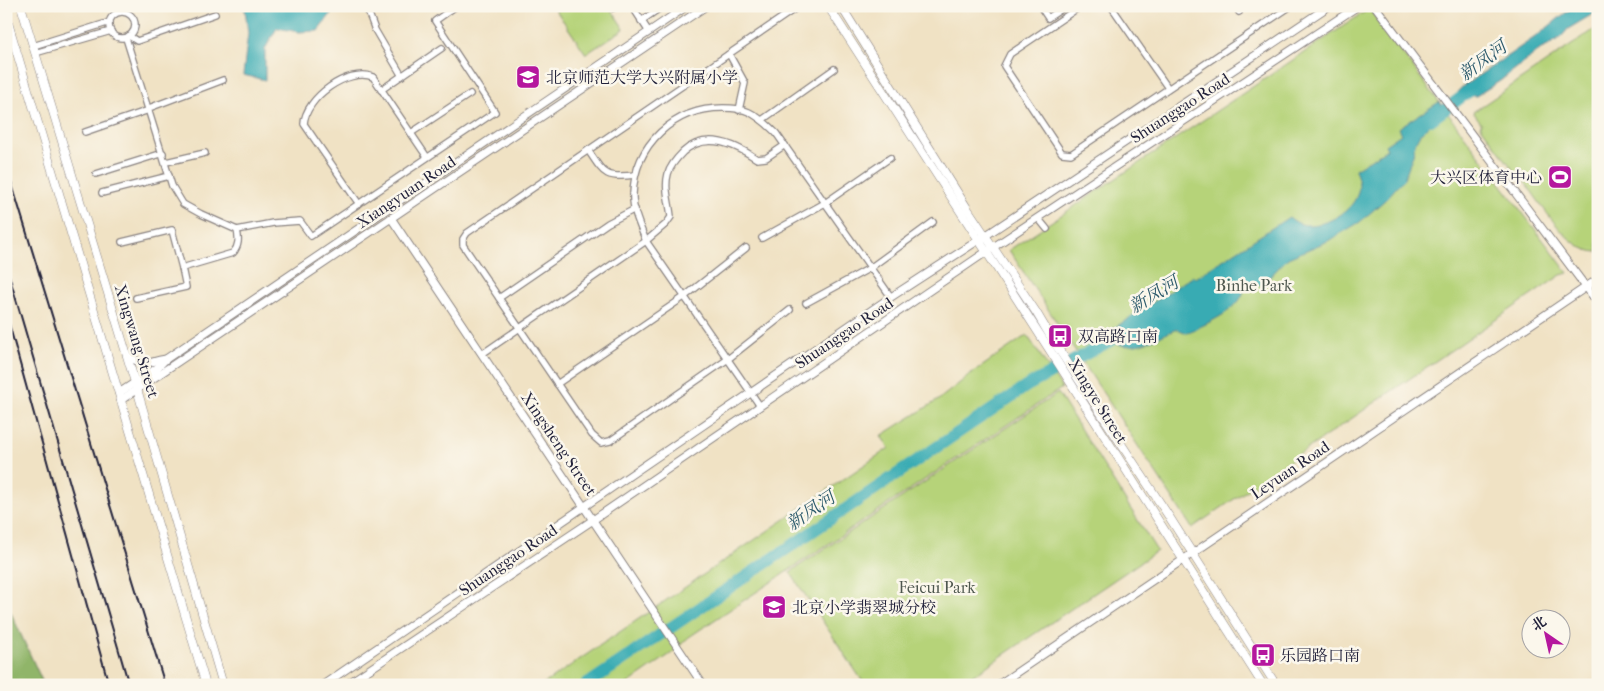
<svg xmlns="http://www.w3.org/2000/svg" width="1604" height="691" viewBox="0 0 1604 691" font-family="'IM FELL French Canon','Noto Serif SC',serif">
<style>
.green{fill:#b6d379;stroke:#6c7a5a}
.forest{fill:#90b569;stroke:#596c52}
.water{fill:#39abb3;stroke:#2e6677}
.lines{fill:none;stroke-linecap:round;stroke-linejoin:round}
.river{stroke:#39abb3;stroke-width:12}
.minor-casing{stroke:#898280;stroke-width:8}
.tertiary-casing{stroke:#898280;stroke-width:9}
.secondary-casing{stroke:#898280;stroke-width:9}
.minor{stroke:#fff;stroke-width:5.5}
.tertiary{stroke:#fff;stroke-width:7}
.secondary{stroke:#fff;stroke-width:8}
.rail{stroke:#22223b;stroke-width:2}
.labels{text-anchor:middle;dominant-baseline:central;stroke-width:5;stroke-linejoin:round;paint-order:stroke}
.poi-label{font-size:16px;fill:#22223b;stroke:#fbf7ec;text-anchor:start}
.street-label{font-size:16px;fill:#22223b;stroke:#fbf7ec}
.park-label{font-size:16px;fill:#4e574e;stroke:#fbf7ec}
.water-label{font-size:18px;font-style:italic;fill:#2b596b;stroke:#fbf7ec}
</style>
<rect width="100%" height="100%" fill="#fbf7ec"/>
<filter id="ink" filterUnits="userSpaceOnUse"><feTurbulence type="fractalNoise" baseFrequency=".02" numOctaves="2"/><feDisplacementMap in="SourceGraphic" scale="10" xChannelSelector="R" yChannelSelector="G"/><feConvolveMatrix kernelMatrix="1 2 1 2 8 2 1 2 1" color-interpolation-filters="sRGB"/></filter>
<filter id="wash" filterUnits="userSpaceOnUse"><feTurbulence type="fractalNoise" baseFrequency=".0096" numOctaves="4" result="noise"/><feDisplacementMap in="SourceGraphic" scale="20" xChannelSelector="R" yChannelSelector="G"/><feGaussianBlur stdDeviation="1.12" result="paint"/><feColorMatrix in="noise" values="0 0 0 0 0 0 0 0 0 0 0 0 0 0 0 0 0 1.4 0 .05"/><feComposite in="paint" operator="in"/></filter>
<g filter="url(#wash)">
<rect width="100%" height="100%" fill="#f0e2c4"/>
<g class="green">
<path d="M 553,6 L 609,6 L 624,29 L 586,54 Z"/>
<path d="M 1369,9 L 1568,273 L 1561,275 L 1192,528 L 1009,250 Z"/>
<path d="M 1598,27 L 1598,252 C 1567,252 1541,202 1523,180 L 1524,179 L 1522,176 L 1519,178 L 1480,125 L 1482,124 L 1473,112 Z"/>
<path d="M 1027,335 L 1062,388 L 689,637 L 672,653 L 626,685 L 542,685 L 889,448 L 881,436 L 938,400 L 971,374 Z"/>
<path d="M 1058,393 L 1157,551 L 959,685 L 865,685 L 790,572 Z"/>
</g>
<path class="forest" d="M 6,602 L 44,685 L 6,685 Z"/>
<g class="water">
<path d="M 240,6 L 329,6 L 331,14 L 318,31 L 299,32 L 277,28 L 265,49 L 265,80 L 243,75 L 248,33 L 245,9 Z"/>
<path d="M 1574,6 L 1598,6 L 1598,11 L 1568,29 L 1561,37 L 1548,46 L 1541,49 L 1500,81 L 1476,96 L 1461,95 L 1458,91 L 1462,87 L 1538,35 Z"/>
<path d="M 1439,102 L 1447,113 L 1430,124 L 1420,134 L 1415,143 L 1413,155 L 1404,179 L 1386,199 L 1360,222 L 1328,241 L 1288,258 L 1264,283 L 1244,290 C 1240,311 1205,324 1187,333 L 1177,329 C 1157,337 1133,353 1113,342 L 1107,345 L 1102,336 L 1193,276 L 1195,278 L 1289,217 C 1294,221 1300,225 1307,225 C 1328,226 1359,209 1359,185 C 1359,180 1356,174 1355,169 L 1387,149 L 1385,145 L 1401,134 L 1398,128 Z"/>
</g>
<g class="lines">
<g class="river">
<path d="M 1431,120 L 1475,87"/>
<path d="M 586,685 L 1027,386 L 1121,335"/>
</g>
</g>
</g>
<g filter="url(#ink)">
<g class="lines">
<defs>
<g id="minor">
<path d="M 366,6 L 375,30 L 402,76"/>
<path d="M 612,6 L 613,8 L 615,6"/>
<path d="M 632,6 L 649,32"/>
<path d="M 1040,6 L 1048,18 L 1066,6"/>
<path d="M 1081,6 L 1010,54 L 1004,66 L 1062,153 L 1071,154 L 1291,6"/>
<path d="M 1111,6 L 1168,88"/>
<path d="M 1236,6 L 1239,12"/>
<circle cx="122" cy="25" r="13"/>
<path d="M 641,21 L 663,6"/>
<path d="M 129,36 L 137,41 L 215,14"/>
<path d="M 126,38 L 172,186 L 183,204 L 201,214 L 237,230 L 273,223 L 300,221 L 311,236 L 495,112 L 435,21 L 456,6"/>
<path d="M 33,46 L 110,22"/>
<path d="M 35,53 L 111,31"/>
<path d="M 729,54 L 745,83 L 739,110"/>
<path d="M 381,90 L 442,48"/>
<path d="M 149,108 L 223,80"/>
<path d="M 762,120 L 834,69"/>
<path d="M 85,132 L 149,110"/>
<path d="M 411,133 L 470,94"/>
<path d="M 588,150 C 604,174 605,179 635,175"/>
<path d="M 166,162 L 205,153"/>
<path d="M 96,174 L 163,153"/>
<path d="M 102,193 L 169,176"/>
<path d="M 359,204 L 304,124 C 305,98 348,67 373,77 L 427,157"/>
<path d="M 1038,218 L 1047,229"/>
<path d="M 762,238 L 825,203 L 890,158"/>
<path d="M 122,242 L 172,230 L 182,268"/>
<path d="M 136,298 L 186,287 L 182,268 L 233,253 C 239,246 239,239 237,230"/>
<path d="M 499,298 L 608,223 L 635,209"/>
<path d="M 806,303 L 870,268 L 933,222"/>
<path d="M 790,310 L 728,359 L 610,441 L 601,443 L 592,435 L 463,245 L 463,239 L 467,233 L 799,6"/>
<path d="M 482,354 L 646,241 L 666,224 L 671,217 C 670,203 664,189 668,174 C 670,166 677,158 683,152 C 706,131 735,144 757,159 L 766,158 L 785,145"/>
<path d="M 557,384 L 684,297 L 746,248"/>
<path d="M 760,406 L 646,241 C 640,226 632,210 633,194 C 635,144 674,108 723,108 C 731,108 741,108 749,112 C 759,117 768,125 776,133 L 891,297"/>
</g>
<g id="tertiary">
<path d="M 1375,6 L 1598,303"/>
<path d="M 391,218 L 703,685"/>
<path d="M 127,355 C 148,369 144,362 166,359"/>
<path d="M 119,393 L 157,368 L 166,359 L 687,6"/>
<path d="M 121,400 L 706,6"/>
<path d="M 323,685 L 891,297 L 985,236 L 1329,6"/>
<path d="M 346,685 L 593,520 L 986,252 L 1358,6"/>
<path d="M 998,685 L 1598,279"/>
</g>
<g id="secondary">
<path d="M 21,6 L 137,389 L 223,685"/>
<path d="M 828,6 L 1051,352 L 1263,685"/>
<path d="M 841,6 L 967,208 L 1036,312 L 1052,339 L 1170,518 L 1276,685"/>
<path d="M 6,16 L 206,685"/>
</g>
</defs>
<use href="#minor" class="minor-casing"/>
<use href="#tertiary" class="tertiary-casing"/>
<use href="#secondary" class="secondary-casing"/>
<use href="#minor" class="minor"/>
<use href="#tertiary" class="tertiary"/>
<use href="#secondary" class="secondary"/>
<g class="rail">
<path d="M 6,165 L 165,685"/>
<path d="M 6,265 L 129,685"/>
<path d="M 6,313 L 109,685"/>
</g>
</g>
</g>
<defs>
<symbol id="school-square" viewBox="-11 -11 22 22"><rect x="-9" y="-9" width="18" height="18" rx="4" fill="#b5179e" stroke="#fbf7ec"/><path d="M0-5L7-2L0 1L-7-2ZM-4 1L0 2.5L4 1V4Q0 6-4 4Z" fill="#fff"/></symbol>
<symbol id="stadium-square" viewBox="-11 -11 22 22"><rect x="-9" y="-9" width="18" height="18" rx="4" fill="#b5179e" stroke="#fbf7ec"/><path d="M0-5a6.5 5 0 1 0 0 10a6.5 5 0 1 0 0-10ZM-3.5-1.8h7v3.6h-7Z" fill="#fff"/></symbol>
<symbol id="bus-square" viewBox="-11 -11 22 22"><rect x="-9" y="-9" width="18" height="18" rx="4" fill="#b5179e" stroke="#fbf7ec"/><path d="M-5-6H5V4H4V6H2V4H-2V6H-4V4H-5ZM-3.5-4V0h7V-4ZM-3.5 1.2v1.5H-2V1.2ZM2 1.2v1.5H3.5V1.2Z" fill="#fff"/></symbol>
</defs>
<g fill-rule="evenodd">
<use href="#school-square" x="514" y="63" width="28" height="28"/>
<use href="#stadium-square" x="1546" y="163" width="28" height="28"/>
<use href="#bus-square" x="1046" y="322" width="28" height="28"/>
<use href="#school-square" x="760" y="593" width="28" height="28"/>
<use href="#bus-square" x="1249" y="641" width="28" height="28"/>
</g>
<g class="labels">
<g class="poi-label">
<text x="546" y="77">北京师范大学大兴附属小学</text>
<text x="1542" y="177" text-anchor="end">大兴区体育中心</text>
<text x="1078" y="336">双高路口南</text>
<text x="792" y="607">北京小学翡翠城分校</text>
<text x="1280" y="655">乐园路口南</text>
</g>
<g class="street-label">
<text transform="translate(1180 108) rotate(-33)">Shuanggao Road</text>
<text transform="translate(406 192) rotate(-34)">Xiangyuan Road</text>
<text transform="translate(844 333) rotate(-34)">Shuanggao Road</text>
<text transform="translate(137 341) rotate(73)">Xingwang Street</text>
<text transform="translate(1098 401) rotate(58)">Xingye Street</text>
<text transform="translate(559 444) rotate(56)">Xingsheng Street</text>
<text transform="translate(1290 470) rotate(-34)">Leyuan Road</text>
<text transform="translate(508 560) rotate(-34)">Shuanggao Road</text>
</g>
<g class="park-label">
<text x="1254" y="285">Binhe Park</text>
<text x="937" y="587">Feicui Park</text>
</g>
<g class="water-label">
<text transform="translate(1483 61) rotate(-36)">新凤河</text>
<text transform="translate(1154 295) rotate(-31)">新凤河</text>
<text transform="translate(811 511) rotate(-34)">新凤河</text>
</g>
</g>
<rect width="1604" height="691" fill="none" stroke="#fbf7ec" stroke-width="25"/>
<g transform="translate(1546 634) rotate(326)"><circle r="24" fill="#fbf7ec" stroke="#a4a2a5"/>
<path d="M0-4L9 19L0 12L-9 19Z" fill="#b5179e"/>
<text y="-8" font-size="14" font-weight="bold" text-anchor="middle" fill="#22223b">北</text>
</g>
</svg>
